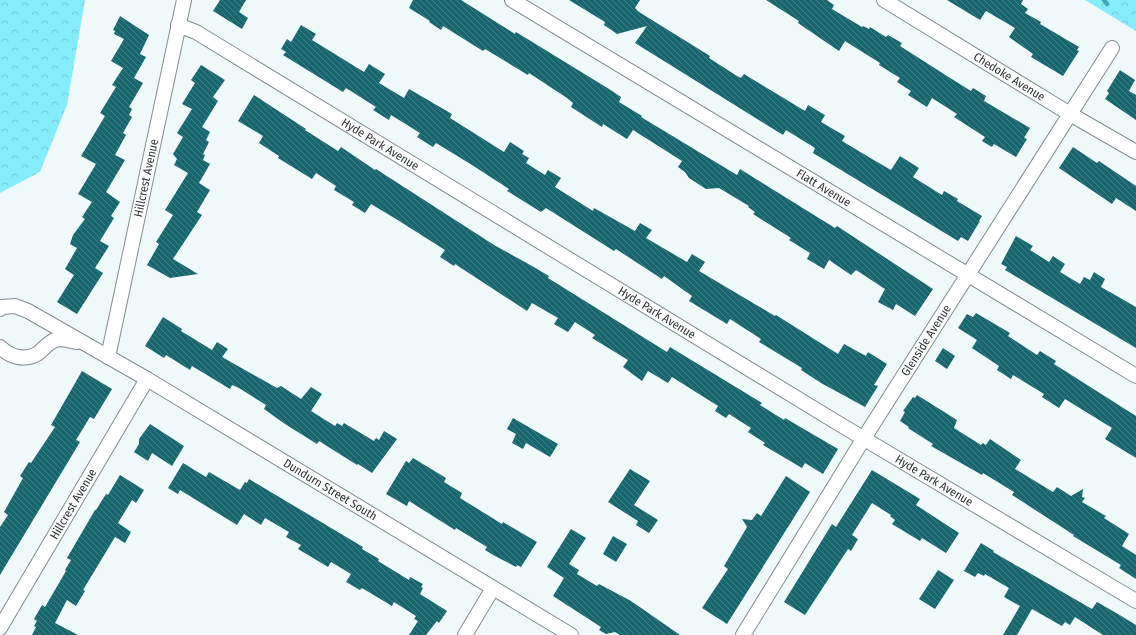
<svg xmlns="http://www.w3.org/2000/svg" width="1136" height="635" viewBox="0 0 1136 635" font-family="'Fira Sans Condensed',sans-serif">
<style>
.forest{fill:url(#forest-crowns)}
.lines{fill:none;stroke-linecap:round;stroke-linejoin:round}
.stream{stroke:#3ea8b4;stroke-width:4.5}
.building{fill:url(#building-back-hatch)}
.street-casing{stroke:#838c8d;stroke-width:16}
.street{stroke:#fff;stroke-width:14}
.labels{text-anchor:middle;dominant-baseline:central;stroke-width:4;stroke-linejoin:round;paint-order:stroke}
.street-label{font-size:12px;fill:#2e3232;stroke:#fff}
</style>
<defs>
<pattern id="forest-crowns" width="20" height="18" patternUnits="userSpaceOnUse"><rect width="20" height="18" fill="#85edfa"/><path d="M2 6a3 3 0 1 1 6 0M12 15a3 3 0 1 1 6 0" fill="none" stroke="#73ccd7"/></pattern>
<pattern id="building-back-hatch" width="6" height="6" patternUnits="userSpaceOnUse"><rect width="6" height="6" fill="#18666e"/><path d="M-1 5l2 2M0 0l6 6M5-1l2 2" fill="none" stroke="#427d83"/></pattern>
</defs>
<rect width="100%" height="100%" fill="#f0f9fa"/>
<g class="forest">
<path d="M 0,0 L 85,0 L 67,105 L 40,172 L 0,193 Z"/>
<path d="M 1085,0 L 1136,0 L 1136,31 Z"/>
</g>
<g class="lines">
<path class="stream" d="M 1104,0 L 1107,4"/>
</g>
<g class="building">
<path d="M 220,0 L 246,0 L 239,12 L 248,18 L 242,29 L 213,11 Z"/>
<path d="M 413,0 L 461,0 L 515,34 L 516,32 L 609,89 L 621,97 L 619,102 L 642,116 L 641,117 L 737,175 L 740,169 L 835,228 L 837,226 L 933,289 L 915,316 L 896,304 L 893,310 L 878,302 L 885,289 L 856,270 L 851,275 L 829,260 L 824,269 L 807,259 L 810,253 L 789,240 L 791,238 L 753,214 L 755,212 L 748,207 L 749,206 L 719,188 L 706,189 L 689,178 L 685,172 L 678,167 L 682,161 L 633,130 L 627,139 L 603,124 L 602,127 L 571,107 L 573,103 L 567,98 L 529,73 L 528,75 L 485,49 L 483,51 L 443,26 L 441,30 L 429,22 L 430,21 L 409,8 Z"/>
<path d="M 569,0 L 640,0 L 635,8 L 639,12 L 710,56 L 709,58 L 737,76 L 741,78 L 744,74 L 805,111 L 808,105 L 825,115 L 821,122 L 845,136 L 842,141 L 872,159 L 891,170 L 900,156 L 919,168 L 913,177 L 942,195 L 944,191 L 958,199 L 957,201 L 982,216 L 979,221 L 980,221 L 968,241 L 961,237 L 958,241 L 813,153 L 815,148 L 786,130 L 783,135 L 635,43 L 647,26 L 617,34 L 604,25 L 605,22 Z"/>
<path d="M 766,0 L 827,0 L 834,5 L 832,9 L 862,27 L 863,26 L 869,29 L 870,27 L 886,37 L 888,35 L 902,43 L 900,46 L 947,76 L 971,91 L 973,88 L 986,96 L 984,101 L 1030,128 L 1024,138 L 1027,139 L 1016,157 L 994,144 L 992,147 L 982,141 L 985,137 L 954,117 L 957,114 L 932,98 L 927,107 L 908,95 L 911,91 L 897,82 L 900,78 L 879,65 L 880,63 L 845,41 L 839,51 L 798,23 L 799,21 Z"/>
<path d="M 947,0 L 1023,0 L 1021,4 L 1028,9 L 1025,13 L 1041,22 L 1040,24 L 1079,47 L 1077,50 L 1079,51 L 1063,76 L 1031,57 L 1033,54 L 1009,37 L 1015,28 L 986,11 L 980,20 Z"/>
<path d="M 120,16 L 149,35 L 140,54 L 146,57 L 134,78 L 143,83 L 129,107 L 132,109 L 129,115 L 132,117 L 123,133 L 126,135 L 115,155 L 125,160 L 106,192 L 120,202 L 111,216 L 114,218 L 100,241 L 109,246 L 95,268 L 103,273 L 77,314 L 57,302 L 74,275 L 65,269 L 77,248 L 70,244 L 73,235 L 85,219 L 82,217 L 92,202 L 78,194 L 96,164 L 81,156 L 105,116 L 100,113 L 116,87 L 112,85 L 123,68 L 111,61 L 124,39 L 114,34 L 115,31 L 113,30 Z"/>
<path d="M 301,25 L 316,34 L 312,40 L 364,72 L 369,64 L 385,74 L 379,83 L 404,98 L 409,89 L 452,114 L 450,118 L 504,152 L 510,142 L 524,151 L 522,154 L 529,158 L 526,163 L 545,175 L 548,170 L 561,178 L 555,187 L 593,211 L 594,208 L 635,231 L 640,223 L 652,230 L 646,238 L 687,262 L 692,254 L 705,262 L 699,271 L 775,316 L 776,315 L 838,354 L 844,344 L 866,356 L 868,352 L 887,364 L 874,385 L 878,386 L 865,407 L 821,383 L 801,370 L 802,368 L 759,342 L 761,339 L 730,319 L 727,324 L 689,301 L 692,296 L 664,276 L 662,279 L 616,249 L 614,251 L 546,208 L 541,212 L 507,191 L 509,189 L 472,165 L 436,143 L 433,147 L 417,137 L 420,133 L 391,115 L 389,120 L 373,110 L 376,107 L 346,88 L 343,92 L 283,55 L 286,52 L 281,49 L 287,39 L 291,42 Z"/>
<path d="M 201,65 L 225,80 L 213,97 L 218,101 L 202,127 L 210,132 L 206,140 L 209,142 L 203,154 L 205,155 L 203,160 L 210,164 L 199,183 L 210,190 L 197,212 L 202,215 L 173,259 L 198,274 L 170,278 L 147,265 L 159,244 L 156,242 L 173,215 L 165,210 L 188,173 L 174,165 L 177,159 L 173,154 L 183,137 L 177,133 L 192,109 L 182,104 L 195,83 L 191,80 Z"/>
<path d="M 1120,70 L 1135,80 L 1129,91 L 1136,95 L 1136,120 L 1105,99 L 1109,93 L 1107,91 Z"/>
<path d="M 254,95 L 306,129 L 305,130 L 338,151 L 341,147 L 375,170 L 376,169 L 494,245 L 532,266 L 549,276 L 548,278 L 667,352 L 670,347 L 762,403 L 760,405 L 784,420 L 785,418 L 838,449 L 823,474 L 805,463 L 802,468 L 763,445 L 765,443 L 748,432 L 751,428 L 729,414 L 726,418 L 715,411 L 718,406 L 672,377 L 668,383 L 648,371 L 642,381 L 623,367 L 628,360 L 592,338 L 595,335 L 575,322 L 568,332 L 554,324 L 558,318 L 532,303 L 527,311 L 455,264 L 454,266 L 440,257 L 445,250 L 396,219 L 371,204 L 365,213 L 352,205 L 354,202 L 334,190 L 336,186 L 316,173 L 312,179 L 278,158 L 279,156 L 259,143 L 263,136 L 238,121 Z"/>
<path d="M 1073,147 L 1097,163 L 1099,161 L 1136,186 L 1136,211 L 1116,198 L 1112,204 L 1059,168 Z"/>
<path d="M 1016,236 L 1033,246 L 1030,250 L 1049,262 L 1053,256 L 1065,264 L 1060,272 L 1080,284 L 1084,277 L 1090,280 L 1094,272 L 1105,279 L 1101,287 L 1136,307 L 1136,348 L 1005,270 L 1007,267 L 1001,264 Z"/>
<path d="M 976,313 L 1010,333 L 1008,336 L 1037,355 L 1040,351 L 1056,361 L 1054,364 L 1136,416 L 1136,458 L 1105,439 L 1112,428 L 1065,399 L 1059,408 L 1042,397 L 1044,394 L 1013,375 L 1011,379 L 997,370 L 999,366 L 972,348 L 977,340 L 958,328 L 967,314 L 973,317 Z"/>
<path d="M 163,317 L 182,329 L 181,331 L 212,350 L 217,342 L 228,349 L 222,357 L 277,388 L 281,386 L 301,399 L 311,387 L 322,394 L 311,411 L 335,426 L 337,423 L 342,426 L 344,423 L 374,441 L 376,438 L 379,440 L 384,431 L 397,439 L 372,473 L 358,464 L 357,465 L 319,441 L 317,444 L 285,424 L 264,409 L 266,405 L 239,388 L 232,385 L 230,389 L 192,366 L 190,370 L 166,355 L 164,358 L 145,346 Z"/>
<path d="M 943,348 L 955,356 L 947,369 L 935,361 Z"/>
<path d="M 82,371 L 112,389 L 94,419 L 90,417 L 76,440 L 80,442 L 0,575 L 0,527 L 8,515 L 4,512 L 23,478 L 20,476 L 29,462 L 31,463 L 55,427 L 51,425 Z"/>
<path d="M 917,395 L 957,420 L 954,428 L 981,445 L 983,443 L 986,445 L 990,439 L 1021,460 L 1015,469 L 1053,492 L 1057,487 L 1071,496 L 1083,489 L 1082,497 L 1085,498 L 1082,502 L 1106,516 L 1104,518 L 1129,534 L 1122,546 L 1136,555 L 1136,579 L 1119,568 L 1121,565 L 1073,536 L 1074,535 L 1012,495 L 1014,492 L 983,473 L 982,475 L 931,446 L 933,444 L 908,428 L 909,427 L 900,421 L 905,412 L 903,411 L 913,397 L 915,398 Z"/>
<path d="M 513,418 L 558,444 L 550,457 L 526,443 L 523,449 L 512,443 L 516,434 L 507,429 Z"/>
<path d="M 150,424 L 184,446 L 172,466 L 152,453 L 148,461 L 134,452 L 139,444 L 139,439 Z"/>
<path d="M 413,458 L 446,478 L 444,482 L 462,493 L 460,498 L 502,524 L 503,522 L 537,542 L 521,567 L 517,565 L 516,567 L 495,556 L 485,550 L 487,547 L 456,528 L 455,530 L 409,501 L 407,506 L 386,494 L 406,461 L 409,463 Z"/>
<path d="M 183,463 L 206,477 L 209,472 L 240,490 L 245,482 L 247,483 L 249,479 L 363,547 L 362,549 L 379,559 L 378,561 L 409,580 L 410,577 L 423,584 L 421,587 L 423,588 L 420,594 L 447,611 L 439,623 L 437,621 L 426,635 L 409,635 L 418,621 L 414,619 L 416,616 L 394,602 L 392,606 L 362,588 L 360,590 L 346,582 L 351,574 L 331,562 L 328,567 L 298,549 L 301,545 L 286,537 L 289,532 L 265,518 L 261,525 L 244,514 L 237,525 L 180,490 L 178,494 L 168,488 Z"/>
<path d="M 630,469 L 650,481 L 634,505 L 658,520 L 649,533 L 636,525 L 638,521 L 608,502 Z"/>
<path d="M 872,470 L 920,499 L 916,505 L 959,533 L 946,553 L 922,538 L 920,541 L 892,524 L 895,520 L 890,516 L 891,515 L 872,503 L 852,535 L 858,539 L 851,551 L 848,549 L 805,615 L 784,602 L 832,524 L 836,527 Z"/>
<path d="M 120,475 L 144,490 L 136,503 L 132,500 L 118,523 L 131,532 L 125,543 L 115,537 L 83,590 L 85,591 L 76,606 L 67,600 L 55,623 L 78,635 L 32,635 L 36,627 L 34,626 L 37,621 L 34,619 L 42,605 L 45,607 L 66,571 L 65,570 L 71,560 L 67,558 L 95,510 L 96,510 L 106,494 L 108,495 Z"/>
<path d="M 786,476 L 810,492 L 727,624 L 702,608 L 728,569 L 724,566 L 747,527 L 742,519 L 752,520 L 757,513 L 761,516 Z"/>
<path d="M 571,529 L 586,538 L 569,564 L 579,570 L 577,574 L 597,586 L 599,584 L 631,601 L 680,635 L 620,635 L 615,632 L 606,634 L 599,630 L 601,627 L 553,596 L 564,578 L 547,567 Z"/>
<path d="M 613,536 L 627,544 L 616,562 L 603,554 Z"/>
<path d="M 981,543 L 994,551 L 993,552 L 1092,609 L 1097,602 L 1118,614 L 1136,625 L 1136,635 L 1103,635 L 1075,617 L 1070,625 L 1065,622 L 1062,626 L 1032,609 L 1017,635 L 1003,635 L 1020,606 L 1004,597 L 1009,588 L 985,574 L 984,576 L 978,573 L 975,577 L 964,571 Z"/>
<path d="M 938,570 L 954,580 L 935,609 L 919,599 Z"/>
</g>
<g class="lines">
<defs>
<g id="street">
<path id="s1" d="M 512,0 L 1136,376"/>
<path id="s2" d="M 884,0 L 1070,114 L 1136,152"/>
<path id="s3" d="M 178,25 L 196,32 L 841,425 L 1136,601"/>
<path id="s4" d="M 0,309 L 2,307 L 15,306 L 28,311 L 147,379 L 571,635"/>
<path d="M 0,347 C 10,357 24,361 37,354 C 43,350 47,343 55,340 C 61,338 70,341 77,342"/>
<path id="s5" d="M 108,357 L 184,0"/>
<path id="s6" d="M 0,628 L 147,379"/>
<path d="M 465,635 L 493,588"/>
<path id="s7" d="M 743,635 L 864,438 L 1112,48"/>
</g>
</defs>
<use href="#street" class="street-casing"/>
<use href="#street" class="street"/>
</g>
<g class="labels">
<g class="street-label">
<text stroke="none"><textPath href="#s2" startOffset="147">Chedoke Avenue</textPath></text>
<text stroke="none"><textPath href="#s3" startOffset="235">Hyde Park Avenue</textPath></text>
<text stroke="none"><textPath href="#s5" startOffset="183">Hillcrest Avenue</textPath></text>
<text stroke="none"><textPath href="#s1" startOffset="364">Flatt Avenue</textPath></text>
<text stroke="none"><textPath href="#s3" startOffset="559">Hyde Park Avenue</textPath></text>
<text stroke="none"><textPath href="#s7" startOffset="347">Glenside Avenue</textPath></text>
<text stroke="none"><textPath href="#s3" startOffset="883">Hyde Park Avenue</textPath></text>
<text stroke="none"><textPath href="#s4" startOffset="381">Dundurn Street South</textPath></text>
<text stroke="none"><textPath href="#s6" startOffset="144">Hillcrest Avenue</textPath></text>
</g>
</g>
</svg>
